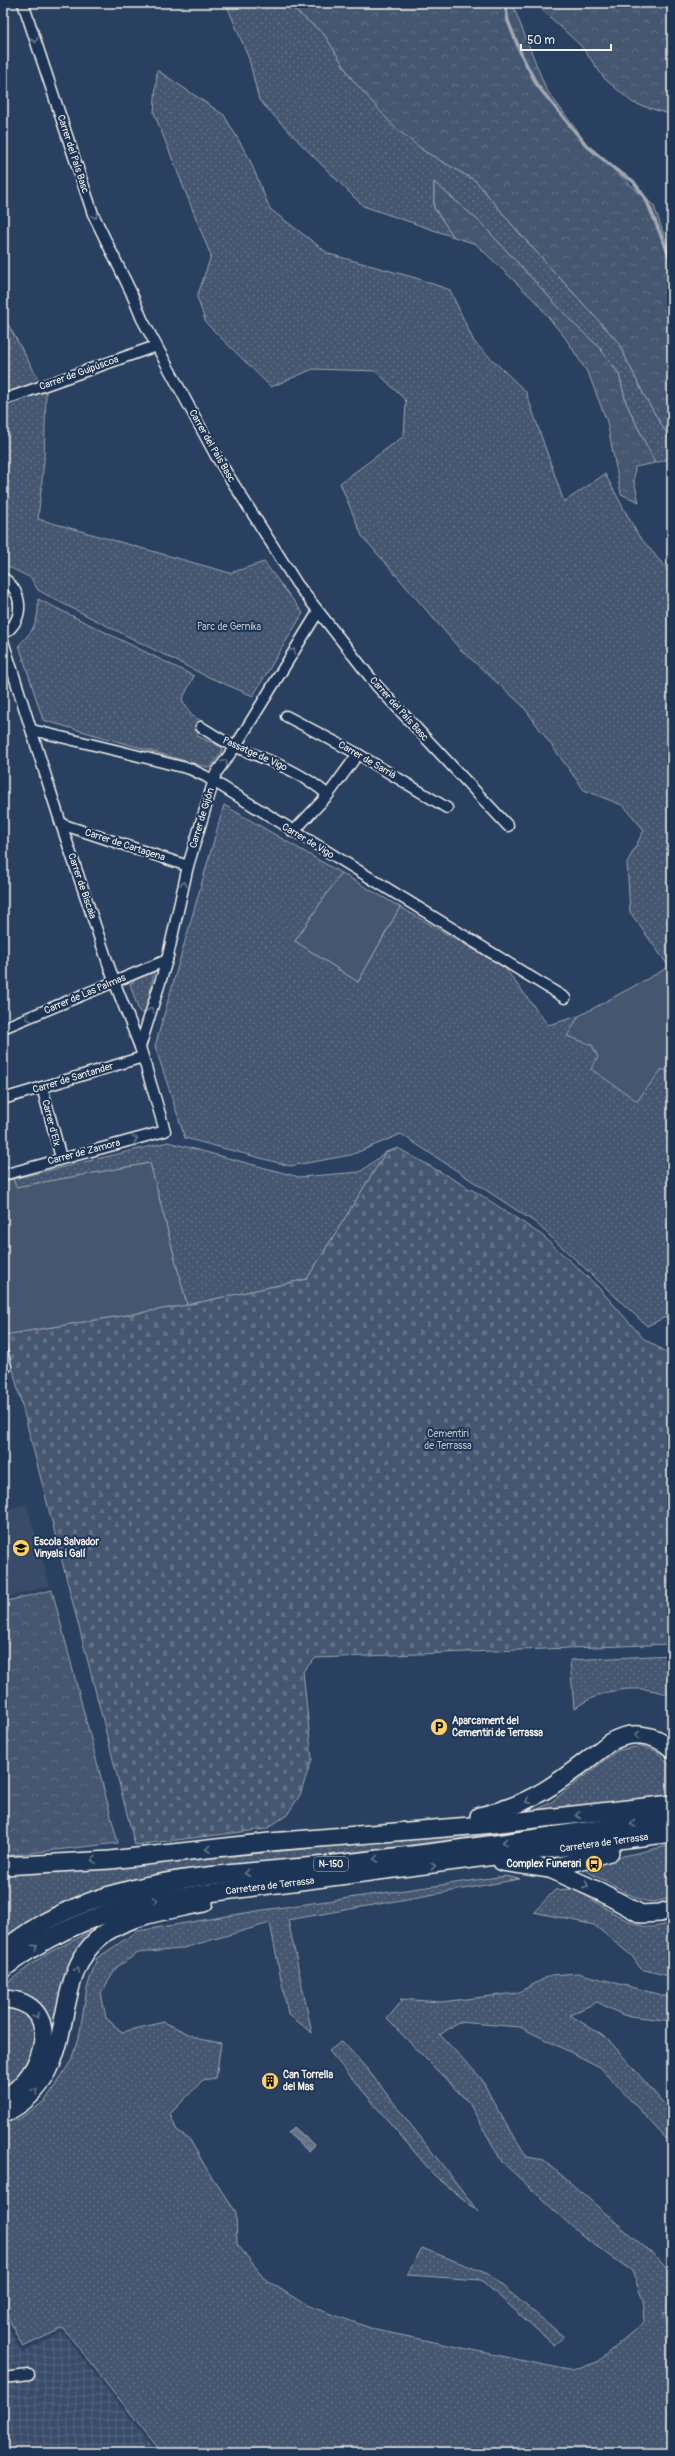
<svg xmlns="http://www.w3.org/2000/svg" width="675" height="2456" viewBox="0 0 675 2456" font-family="Pangolin,sans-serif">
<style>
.built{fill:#374c69}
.industrial{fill:url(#industrial-grid)}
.grass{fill:url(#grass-dots);stroke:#9ca4ac}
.forest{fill:url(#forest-crowns);stroke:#9ca4ac}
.cemetery{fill:url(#cemetery-stones);stroke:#9ca4ac}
.garden{fill:#445771;stroke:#9ca4ac}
.water{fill:url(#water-waves);stroke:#a1a8b0}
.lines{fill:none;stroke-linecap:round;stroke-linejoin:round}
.stream{stroke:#a1a8b0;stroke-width:3.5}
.minor-casing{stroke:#f4f1e8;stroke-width:13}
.primary-casing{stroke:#f4f1e8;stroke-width:20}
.minor{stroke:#1d3557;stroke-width:10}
.primary{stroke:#1d3557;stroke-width:17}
.oneway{stroke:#68778a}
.labels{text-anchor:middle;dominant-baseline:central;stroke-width:4;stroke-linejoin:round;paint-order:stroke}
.shield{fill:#1d3557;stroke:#b4b9bc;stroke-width:1}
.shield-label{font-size:9px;font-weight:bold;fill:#f4f1e8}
.street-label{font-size:10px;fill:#f4f1e8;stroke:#1d3557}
.park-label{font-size:10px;fill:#bfc3c4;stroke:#1d3557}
.poi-label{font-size:10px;font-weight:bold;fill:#f4f1e8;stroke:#1d3557;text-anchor:start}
</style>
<defs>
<pattern id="industrial-grid" width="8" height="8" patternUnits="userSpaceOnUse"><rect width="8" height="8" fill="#374c69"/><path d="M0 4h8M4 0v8" fill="none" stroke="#55667e"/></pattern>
<pattern id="grass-dots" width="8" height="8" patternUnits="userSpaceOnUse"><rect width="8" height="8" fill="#445771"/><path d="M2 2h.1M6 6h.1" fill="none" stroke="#607085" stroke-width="1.8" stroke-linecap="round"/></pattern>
<pattern id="forest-crowns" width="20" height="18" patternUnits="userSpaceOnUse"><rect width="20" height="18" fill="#445771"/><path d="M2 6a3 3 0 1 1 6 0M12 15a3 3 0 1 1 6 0" fill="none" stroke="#607085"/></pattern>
<pattern id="cemetery-stones" width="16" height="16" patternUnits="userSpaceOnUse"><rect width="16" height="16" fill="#445771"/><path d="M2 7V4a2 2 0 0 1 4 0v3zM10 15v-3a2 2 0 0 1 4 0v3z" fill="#607085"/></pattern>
<pattern id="water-waves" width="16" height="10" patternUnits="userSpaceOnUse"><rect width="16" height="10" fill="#6a788a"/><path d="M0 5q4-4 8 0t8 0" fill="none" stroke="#5b626b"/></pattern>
</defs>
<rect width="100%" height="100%" fill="#2a4060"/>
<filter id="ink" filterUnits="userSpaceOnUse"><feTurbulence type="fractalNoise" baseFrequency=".025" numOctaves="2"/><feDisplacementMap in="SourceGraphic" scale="8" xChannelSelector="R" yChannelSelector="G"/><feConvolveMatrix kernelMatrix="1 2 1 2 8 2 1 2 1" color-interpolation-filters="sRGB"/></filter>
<g filter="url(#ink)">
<path class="built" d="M 27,1504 L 50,1586 L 3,1598 L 3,1510 Z"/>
<path class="industrial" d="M 3,2318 L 22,2353 L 62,2332 L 157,2453 L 3,2453 Z"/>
<g class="grass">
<path d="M 226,3 L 286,3 L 324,34 L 352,79 L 424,151 L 476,181 L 520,234 L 618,342 L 645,397 L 672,442 L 672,458 L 655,463 L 626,403 L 619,374 L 599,347 L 574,324 L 481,223 L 434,182 L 434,208 L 454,237 L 363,206 L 300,143 L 259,100 L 249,59 Z"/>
<path d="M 157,70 L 224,115 L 249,158 L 270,209 L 329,254 L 416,278 L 450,290 L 474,342 L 526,392 L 564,502 L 605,474 L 638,535 L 672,575 L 672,971 L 630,912 L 627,863 L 644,830 L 624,806 L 584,790 L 523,706 L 460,649 L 362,536 L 340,483 L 404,436 L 406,401 L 376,371 L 313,369 L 271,387 L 206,323 L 197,297 L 211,256 L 154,113 Z"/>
<path d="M 3,315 L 46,393 L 44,461 L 38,519 L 230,573 L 264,562 L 303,613 L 253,696 L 206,676 L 52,598 L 38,590 L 31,578 L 3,564 Z"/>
<path d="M 38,599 L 194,676 L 182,700 L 191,715 L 203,722 L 197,736 L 222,747 L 222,752 L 210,768 L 43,720 L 19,645 C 34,630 39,621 38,599 Z"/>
<path d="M 224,805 L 341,873 L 295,941 L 358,982 L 400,907 L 504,967 L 548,1025 L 579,1016 L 568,1036 L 592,1045 L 598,1057 L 637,1101 L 662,1068 L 672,1074 L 672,1314 L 647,1326 L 536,1223 L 401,1134 L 351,1155 L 290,1166 L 185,1138 L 155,1046 Z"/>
<path d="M 154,972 L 147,1009 L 143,1014 L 139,1011 L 130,984 L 137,979 Z"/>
<path d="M 168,1142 L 299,1177 L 360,1172 L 386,1152 L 307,1279 L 187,1305 L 150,1163 L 16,1187 L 13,1179 Z"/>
<path d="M 672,1655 L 672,1696 C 640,1683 601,1688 574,1709 L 570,1660 Z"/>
<path d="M 642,1746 L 657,1751 L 672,1768 L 672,1797 L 532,1812 L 550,1803 L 618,1750 Z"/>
<path d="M 609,1818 C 519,1831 429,1843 339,1854 C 218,1869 107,1865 3,1939 L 3,1872 L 184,1861 Z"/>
<path d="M 672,1845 L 672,1895 C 649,1911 632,1895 612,1884 C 604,1880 594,1876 587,1871 L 589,1867 L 598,1866 L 597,1862 Z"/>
<path d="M 505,1876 L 520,1879 L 288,1920 L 312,2033 L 288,2014 L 270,1923 L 180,1949 L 138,1953 L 117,1967 L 101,1993 L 106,2018 L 122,2032 L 164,2022 L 199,2039 L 221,2043 L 216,2078 L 203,2080 L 170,2114 L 177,2131 L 190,2140 L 209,2173 L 236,2212 L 237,2244 L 266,2280 L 306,2305 L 376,2330 L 573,2371 L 597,2362 L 644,2322 L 645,2306 L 632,2271 L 582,2236 L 502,2162 L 469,2103 L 387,2019 L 402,2001 L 400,1999 L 441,2002 L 517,1993 L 551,1975 L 578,1973 L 672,1998 L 672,2021 L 623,2015 L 597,2002 L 570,2015 L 608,2039 L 672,2113 L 672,2145 L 600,2067 L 520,2027 L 458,2022 L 440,2035 L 481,2078 L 496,2107 L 527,2157 L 544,2160 L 657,2258 L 672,2275 L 672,2313 L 663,2313 L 672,2329 L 672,2453 L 162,2453 L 63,2328 L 23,2347 C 14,2329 0,2307 7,2287 L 3,2280 L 3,2123 L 19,2119 L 45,2101 L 71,2061 L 80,2032 L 87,1988 L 97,1958 L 138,1931 L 263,1910 Z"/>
<path d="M 574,1889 C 593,1899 629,1926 648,1927 C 655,1928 665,1924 672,1923 L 672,1941 L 669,1943 L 672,1944 L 672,1977 L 641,1969 L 632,1956 L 594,1925 L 534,1912 L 555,1890 Z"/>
<path d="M 98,1928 L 51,2051 L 51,2033 L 3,1992 L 3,1986 L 44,1955 Z"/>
<path d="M 3,2006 L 12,2006 L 29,2016 L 37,2032 L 32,2062 L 3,2091 Z"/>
<path d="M 342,2041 L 368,2070 L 479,2212 L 434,2175 L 329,2051 Z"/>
<path d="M 422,2248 L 488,2274 L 564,2337 L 554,2345 L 481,2280 L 407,2275 Z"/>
</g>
<g class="forest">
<path d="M 286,3 L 512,3 L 546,89 L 590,148 L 654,206 L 672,258 L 669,301 L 670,329 L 672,329 L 672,442 L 645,397 L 618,342 L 520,234 L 476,181 L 424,151 L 394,127 L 352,79 L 324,34 Z"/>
<path d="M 535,3 L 672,3 L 672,115 L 633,103 L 605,79 L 581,46 Z"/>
<path d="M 434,182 L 481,223 L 574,324 L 599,347 L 619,374 L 626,403 L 655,463 L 635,467 L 634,481 L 639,502 L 621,494 L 607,422 L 589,375 L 566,339 L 537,303 L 476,244 L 454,237 L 434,208 Z"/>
<path d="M 52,1590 L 118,1843 L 3,1856 L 3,1602 Z"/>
</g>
<path class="cemetery" d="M 398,1148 L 481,1195 L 543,1236 L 598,1287 L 644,1339 L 672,1356 L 672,1644 L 316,1658 L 303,1671 L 312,1759 L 300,1795 L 287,1815 L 266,1829 L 135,1845 L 4,1335 L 187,1305 L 307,1279 L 386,1152 Z"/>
<g class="garden">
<path d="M 341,873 L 400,907 L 358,982 L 295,941 Z"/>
<path d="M 669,967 L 672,971 L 672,1074 L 662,1069 L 637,1101 L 591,1069 L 598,1057 L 592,1045 L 567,1036 L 579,1016 Z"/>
<path d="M 150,1163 L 187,1305 L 4,1335 L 3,1182 L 13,1179 L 16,1187 Z"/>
</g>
<path class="water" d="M 294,2127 L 314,2145 L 308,2151 L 288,2133 Z"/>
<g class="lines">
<path class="stream" d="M 505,3 L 508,21 L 522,56 L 537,85 L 586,145 L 616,170 L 633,181 L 646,199 L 672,262"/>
<defs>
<g id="minor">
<path d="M 23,3 L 93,214 L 131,292 L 142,319 L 216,456 L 297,584 L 377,686 L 508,826"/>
<path d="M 3,400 L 156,346"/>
<path d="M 3,578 C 24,592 25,621 3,634"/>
<path d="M 3,641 L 61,824 L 114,981 L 140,1047 L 165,1131 L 3,1175"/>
<path d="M 286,716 L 358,754 L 447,808"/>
<path d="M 201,727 C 212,734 224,742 236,747 C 268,760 301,771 328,795"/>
<path d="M 32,730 L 123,752 L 190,769 L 205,776 L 565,998"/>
<path d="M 61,824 L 188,866"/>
<path d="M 293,832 L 328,795 L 358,754"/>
<path d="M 3,1028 L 167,960"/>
<path d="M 140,1047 L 167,960 L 188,866 L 216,773 L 235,747 L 318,612"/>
<path d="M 42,1087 L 61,1158"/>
<path d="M 3,1099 L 143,1057"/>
<path d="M 3,1355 L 6,1367 L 3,1368"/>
<path d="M 3,2378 L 29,2375"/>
</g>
<g id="primary">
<path d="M 479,1816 C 534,1805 567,1776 609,1743 C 630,1730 654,1733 672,1749"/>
<path d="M 502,1862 L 550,1869 L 601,1892 L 641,1914 L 660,1913 L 672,1909"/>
<path d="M 3,1866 L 110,1860 L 270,1842 L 483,1825 L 672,1804"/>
<path d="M 550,1869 L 610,1852"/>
<path d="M 3,1951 C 96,1871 232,1876 346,1863 C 455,1850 564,1835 672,1818"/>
<path d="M 3,1969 C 45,1935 95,1915 147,1901 L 672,1833"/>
<path d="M 3,1999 C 67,2001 45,2078 3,2098"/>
<path d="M 3,2114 C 88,2074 42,1978 105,1933 C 133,1914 172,1910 204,1903"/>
</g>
</defs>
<use href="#minor" class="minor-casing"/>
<use href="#primary" class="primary-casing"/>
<use href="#minor" class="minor"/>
<use href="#primary" class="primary"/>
</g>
<defs><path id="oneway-chevron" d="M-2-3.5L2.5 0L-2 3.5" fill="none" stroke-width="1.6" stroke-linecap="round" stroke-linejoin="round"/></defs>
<g class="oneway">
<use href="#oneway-chevron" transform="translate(35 40) rotate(72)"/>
<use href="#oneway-chevron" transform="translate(95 216) rotate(66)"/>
<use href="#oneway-chevron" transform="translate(293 651) rotate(-58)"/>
<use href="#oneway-chevron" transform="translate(225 762) rotate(-54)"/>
<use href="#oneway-chevron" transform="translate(184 884) rotate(-78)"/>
<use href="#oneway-chevron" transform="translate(151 1010) rotate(-73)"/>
<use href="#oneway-chevron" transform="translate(28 1018) rotate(157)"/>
<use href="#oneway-chevron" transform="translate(135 1139) rotate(-15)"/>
<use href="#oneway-chevron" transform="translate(637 1735) rotate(-179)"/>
<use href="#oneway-chevron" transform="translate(528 1801) rotate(155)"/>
<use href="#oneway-chevron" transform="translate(578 1815) rotate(174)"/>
<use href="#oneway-chevron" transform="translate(633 1824) rotate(171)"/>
<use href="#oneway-chevron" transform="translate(505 1842) rotate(172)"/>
<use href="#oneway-chevron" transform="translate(208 1849) rotate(174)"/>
<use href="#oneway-chevron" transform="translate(376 1859) rotate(173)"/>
<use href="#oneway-chevron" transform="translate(94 1860) rotate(178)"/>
<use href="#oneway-chevron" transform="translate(433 1866) rotate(-7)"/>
<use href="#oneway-chevron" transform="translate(247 1873) rotate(174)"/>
<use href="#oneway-chevron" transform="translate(586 1885) rotate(24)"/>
<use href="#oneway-chevron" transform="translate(155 1900) rotate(-9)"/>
<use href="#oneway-chevron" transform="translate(35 1947) rotate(-32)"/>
<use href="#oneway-chevron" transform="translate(77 1970) rotate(-67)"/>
<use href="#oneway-chevron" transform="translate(36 2016) rotate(56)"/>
<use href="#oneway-chevron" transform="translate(35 2091) rotate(-46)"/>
</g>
</g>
<defs>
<symbol id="school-disc" viewBox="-11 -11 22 22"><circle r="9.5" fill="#ffd166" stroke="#1d3557"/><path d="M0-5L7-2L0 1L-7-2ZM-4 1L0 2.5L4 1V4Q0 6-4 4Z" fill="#111"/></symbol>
<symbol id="parking-disc" viewBox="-11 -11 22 22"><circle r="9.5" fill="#ffd166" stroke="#1d3557"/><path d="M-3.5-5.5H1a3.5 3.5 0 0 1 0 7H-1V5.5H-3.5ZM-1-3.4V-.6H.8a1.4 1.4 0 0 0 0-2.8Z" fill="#111"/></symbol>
<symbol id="bus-disc" viewBox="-11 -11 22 22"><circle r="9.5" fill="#ffd166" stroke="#1d3557"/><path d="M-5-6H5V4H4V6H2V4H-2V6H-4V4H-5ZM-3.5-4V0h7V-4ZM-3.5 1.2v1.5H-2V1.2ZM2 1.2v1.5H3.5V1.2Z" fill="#111"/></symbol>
<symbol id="building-disc" viewBox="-11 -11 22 22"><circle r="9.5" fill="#ffd166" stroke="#1d3557"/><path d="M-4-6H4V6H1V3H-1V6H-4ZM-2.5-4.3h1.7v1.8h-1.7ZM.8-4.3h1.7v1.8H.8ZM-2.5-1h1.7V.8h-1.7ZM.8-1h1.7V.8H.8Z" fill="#111"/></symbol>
</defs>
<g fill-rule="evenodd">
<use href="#school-disc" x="11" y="1538" width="20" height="20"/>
<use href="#parking-disc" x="429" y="1717" width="20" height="20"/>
<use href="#bus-disc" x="584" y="1854" width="20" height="20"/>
<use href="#building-disc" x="260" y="2071" width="20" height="20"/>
</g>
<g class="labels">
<rect class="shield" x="314" y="1857" width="34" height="14" rx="3"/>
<g class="shield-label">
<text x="331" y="1864">N-150</text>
</g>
<g class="street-label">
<text transform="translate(73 154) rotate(72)">Carrer del País Basc</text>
<text transform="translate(79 373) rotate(-20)">Carrer de Guipúscoa</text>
<text transform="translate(212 446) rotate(60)">Carrer del País Basc</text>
<text transform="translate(399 709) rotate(48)">Carrer del País Basc</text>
<text transform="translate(255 754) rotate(24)">Passatge de Vigo</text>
<text transform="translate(367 760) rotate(30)">Carrer de Sarrià</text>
<text transform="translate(202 818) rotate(-73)">Carrer de Gijón</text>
<text transform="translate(308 841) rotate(31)">Carrer de Vigo</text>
<text transform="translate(125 845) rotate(18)">Carrer de Cartagena</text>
<text transform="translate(82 886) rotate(71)">Carrer de Biscaia</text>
<text transform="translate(85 994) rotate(-23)">Carrer de Las Palmas</text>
<text transform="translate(73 1078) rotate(-17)">Carrer de Santander</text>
<text transform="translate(51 1123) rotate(75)">Carrer d'Elx</text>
<text transform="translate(84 1152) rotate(-15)">Carrer de Zamora</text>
<text transform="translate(604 1843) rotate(-8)">Carretera de Terrassa</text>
<text transform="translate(270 1886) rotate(-7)">Carretera de Terrassa</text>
</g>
<g class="park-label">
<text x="229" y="627">Parc de Gernika</text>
<text x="448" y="1434">Cementiri<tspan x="448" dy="12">de Terrassa</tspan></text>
</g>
<g class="poi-label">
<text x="34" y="1542">Escola Salvador<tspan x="34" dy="12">Vinyals i Galí</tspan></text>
<text x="452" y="1721">Aparcament del<tspan x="452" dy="12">Cementiri de Terrassa</tspan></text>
<text x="581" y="1864" text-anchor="end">Complex Funerari</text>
<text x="283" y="2075">Can Torrella<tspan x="283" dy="12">del Mas</tspan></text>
</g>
</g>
<rect width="675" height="2456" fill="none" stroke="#1d3557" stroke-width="16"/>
<rect x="8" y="8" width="659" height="2440" fill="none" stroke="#f4f1e8" stroke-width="1.5" filter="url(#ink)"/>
<path d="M521 44v6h90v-6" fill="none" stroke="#f4f1e8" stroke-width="2"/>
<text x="527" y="44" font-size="12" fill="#f4f1e8" stroke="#1d3557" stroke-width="3" paint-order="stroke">50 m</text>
</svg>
